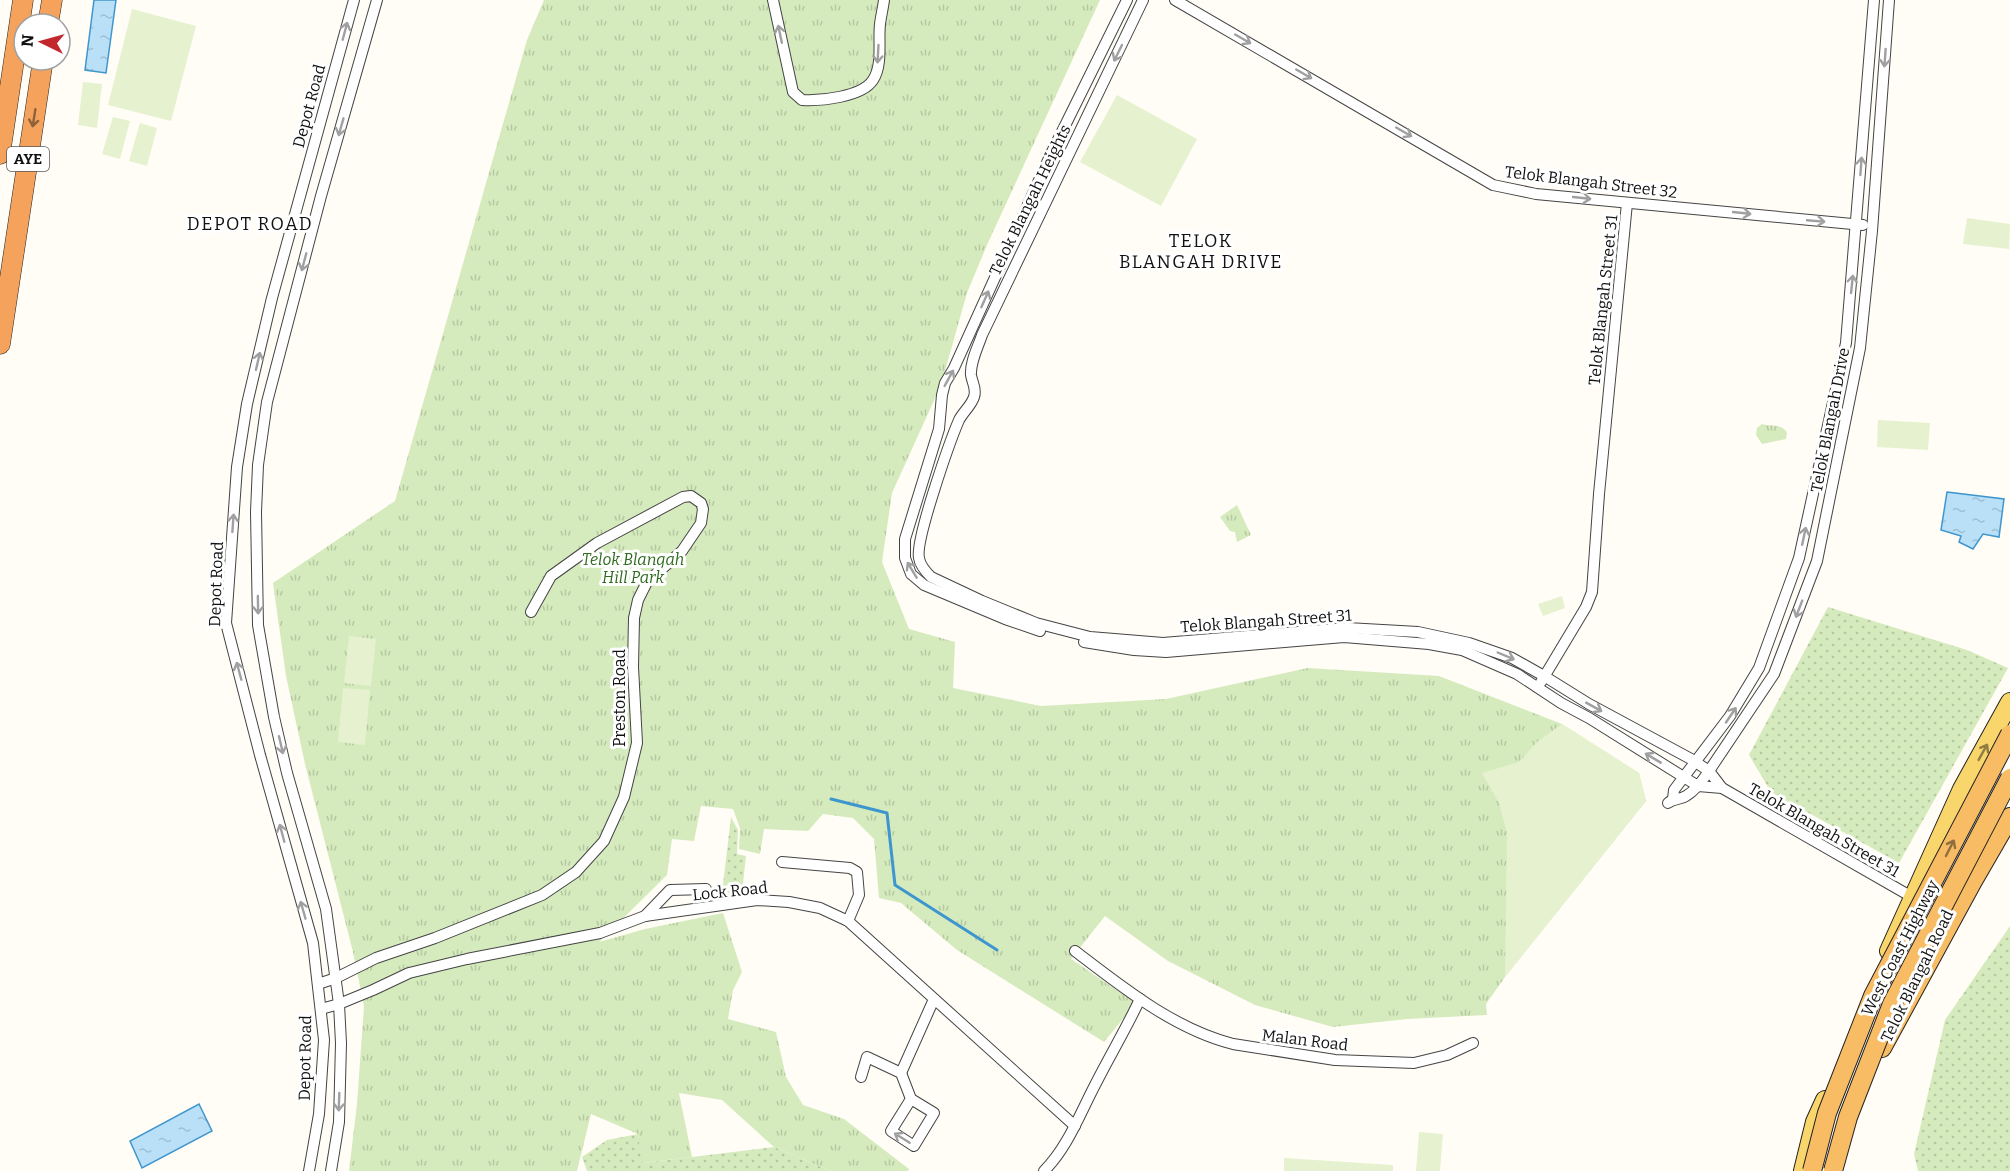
<svg xmlns="http://www.w3.org/2000/svg" width="2010" height="1171" viewBox="0 0 2010 1171" font-family="Bitter,serif">
<style>
.grass{fill:url(#grass-dots)}
.park{fill:url(#park-tufts)}
.pitch{fill:#e6f2cf}
.water{fill:url(#water-ripples);stroke:#3f96cf;stroke-width:1.5}
.lines{fill:none;stroke-linecap:round;stroke-linejoin:round}
.stream{stroke:#3f96cf;stroke-width:3}
.minor-casing{stroke:#444;stroke-width:12}
.primary-casing{stroke:#222;stroke-width:20}
.trunk-casing{stroke:#222;stroke-width:20}
.motorway-casing{stroke:#222;stroke-width:21}
.minor{stroke:#fff;stroke-width:10}
.primary{stroke:#f9d66b;stroke-width:18}
.trunk{stroke:#f7bc64;stroke-width:18}
.motorway{stroke:#f5a25d;stroke-width:20}
.trunk-bridge-casing{stroke:#222;stroke-width:20;stroke-linecap:butt}
.trunk-bridge{stroke:#f7bc64;stroke-width:18}
.oneway{stroke:#a0a0a0}
.oneway2{stroke:#8e613b}
.oneway3{stroke:#917d42}
.oneway4{stroke:#906f3f}
.labels{text-anchor:middle;dominant-baseline:central;stroke-width:6;stroke-linejoin:round;paint-order:stroke}
.shield{fill:#fff;stroke:#585858;stroke-width:1.5}
.shield-label{font-size:15px;font-weight:bold;fill:#111}
.street-label{font-size:16px;fill:#111;stroke:#fff}
.park-label{font-size:16px;font-style:italic;fill:#2f6b1f;stroke:#fff}
.neighbourhood-label{font-size:18px;letter-spacing:1.5px;fill:#111;stroke:#fff}
</style>
<defs>
<pattern id="grass-dots" width="8" height="8" patternUnits="userSpaceOnUse" patternTransform="scale(1.5)"><rect width="8" height="8" fill="#d5ebbd"/><path d="M2 2h.1M6 6h.1" fill="none" stroke="#b6c8a1" stroke-width="1.8" stroke-linecap="round"/></pattern>
<pattern id="park-tufts" width="24" height="20" patternUnits="userSpaceOnUse" patternTransform="scale(1.5)"><rect width="24" height="20" fill="#d5ebbd"/><path d="M3 7l-1-3M5 7V3M7 7l1-3M15 17l-1-3M17 17v-4M19 17l1-3" fill="none" stroke="#b6c8a1"/></pattern>
<pattern id="water-ripples" width="26" height="14" patternUnits="userSpaceOnUse" patternTransform="scale(1.5)"><rect width="26" height="14" fill="#b9e0f7"/><path d="M2 4q2-2 4 0t4 0M15 11q2-2 4 0t4 0" fill="none" stroke="#9ebfd3"/></pattern>
</defs>
<rect width="100%" height="100%" fill="#fffdf5"/>
<g class="grass">
<path d="M 1828,607 L 1967,650 L 2008,668 L 1899,863 L 1771,792 L 1749,755 Z"/>
<path d="M 731,817 L 738,830 L 737,854 L 746,856 L 742,892 L 722,893 Z"/>
<path d="M 2010,926 L 2010,1171 L 1918,1171 L 1914,1154 L 1945,1020 Z"/>
<path d="M 638,1134 L 643,1163 L 774,1147 L 831,1171 L 587,1171 L 582,1157 L 607,1140 Z"/>
</g>
<g class="park">
<path d="M 544,0 L 1100,0 L 987,245 L 967,293 L 941,385 L 892,493 L 882,562 L 909,629 L 955,642 L 953,688 L 1041,706 L 1166,699 L 1308,668 L 1439,676 L 1562,724 L 1639,773 L 1646,801 L 1505,977 L 1486,1004 L 1487,1015 L 1407,1019 L 1333,1027 L 1255,1005 L 1168,961 L 1105,916 L 1071,959 L 1136,1003 L 1104,1042 L 957,950 L 901,903 L 879,898 L 874,839 L 853,818 L 823,814 L 808,831 L 764,829 L 760,854 L 739,849 L 740,828 L 733,809 L 701,806 L 694,841 L 672,839 L 667,875 L 599,942 L 645,929 L 723,913 L 742,972 L 733,990 L 728,1019 L 776,1032 L 786,1077 L 803,1105 L 844,1119 L 909,1169 L 908,1171 L 831,1171 L 774,1147 L 722,1100 L 679,1093 L 692,1157 L 642,1163 L 638,1134 L 591,1114 L 577,1171 L 349,1171 L 357,1104 L 364,1006 L 353,952 L 305,764 L 286,676 L 273,583 L 395,501 L 527,40 Z"/>
<path d="M 1762,424 C 1772,427 1779,423 1787,432 L 1786,439 L 1762,444 L 1756,435 L 1757,428 Z"/>
<path d="M 1237,505 L 1251,535 L 1237,542 L 1235,532 L 1230,531 L 1220,517 Z"/>
</g>
<g class="pitch">
<path d="M 132,9 L 196,26 L 171,121 L 108,105 Z"/>
<path d="M 83,82 L 102,84 L 97,128 L 78,125 Z"/>
<path d="M 1117,95 L 1197,139 L 1161,206 L 1080,162 Z"/>
<path d="M 113,117 L 130,121 L 120,159 L 102,154 Z"/>
<path d="M 140,123 L 157,128 L 147,166 L 129,161 Z"/>
<path d="M 1967,218 L 2010,224 L 2009,249 L 1963,244 Z"/>
<path d="M 1878,420 L 1930,423 L 1928,450 L 1877,447 Z"/>
<path d="M 1562,596 L 1565,608 L 1543,616 L 1538,604 Z"/>
<path d="M 349,636 L 376,639 L 371,686 L 344,683 Z"/>
<path d="M 343,688 L 370,690 L 365,745 L 338,742 Z"/>
<path d="M 1562,724 L 1639,773 L 1646,801 L 1505,977 L 1507,833 L 1499,803 L 1482,773 L 1519,762 L 1537,742 Z"/>
<path d="M 1419,1132 L 1443,1134 L 1440,1171 L 1416,1171 Z"/>
<path d="M 1284,1158 L 1393,1165 L 1393,1171 L 1284,1171 Z"/>
</g>
<g class="water">
<path d="M 94,0 L 116,0 L 106,73 L 85,70 Z"/>
<path d="M 1947,492 L 2004,499 L 1999,537 L 1983,534 L 1973,549 L 1959,542 L 1961,536 L 1941,530 Z"/>
<path d="M 199,1104 L 212,1131 L 142,1168 L 130,1141 Z"/>
</g>
<g class="lines">
<path class="stream" d="M 831,799 L 887,813 L 895,885 L 997,950"/>
<defs>
<g id="minor">
<path d="M 773,0 L 793,92 L 802,100 C 821,101 862,97 873,80 C 883,65 878,41 880,24 C 881,16 883,8 884,0"/>
<path d="M 1143,0 L 982,335 C 978,347 970,362 971,375 C 972,383 977,388 974,397 C 971,406 963,412 959,420 C 950,441 915,540 919,558 C 920,565 925,571 931,577 L 982,601 L 1036,623 L 1090,637 L 1163,643 L 1347,628 L 1418,632 L 1469,643 L 1512,658 L 1544,676 L 1589,704 L 1691,759 L 1709,771 L 1722,788 L 1912,897"/>
<path d="M 1175,0 L 1493,185 L 1536,194 L 1863,225"/>
<path d="M 1040,631 L 1005,619 L 924,585 L 911,574 L 905,558 L 905,539 L 939,429 L 942,395 L 945,383 L 954,368 L 1050,156 L 1127,0"/>
<path d="M 1084,642 L 1134,650 L 1166,652 L 1344,637 L 1429,644 L 1462,650 L 1517,674 L 1561,703 L 1589,718 L 1698,786 L 1722,788"/>
<path d="M 1541,682 L 1586,607 L 1592,592 L 1599,494 L 1627,203"/>
<path d="M 1673,799 L 1674,790 L 1730,716 L 1759,668 L 1799,558 L 1846,343 L 1874,0"/>
<path d="M 1668,803 C 1674,798 1680,800 1686,796 C 1695,791 1703,780 1709,771 L 1774,674 L 1817,561 L 1860,348 L 1872,231 L 1889,0"/>
<path d="M 782,862 L 850,868 L 857,872 L 859,895 L 848,921"/>
<path d="M 645,916 L 670,890 L 706,889"/>
<path d="M 1075,951 C 1122,987 1174,1029 1233,1044 L 1335,1060 L 1414,1063 L 1447,1055 L 1473,1043"/>
<path d="M 318,984 L 336,978 L 376,958 L 435,938 L 542,895 L 576,872 L 604,841 L 624,797 L 637,743 L 633,667 L 634,618 L 638,600 L 647,582 L 682,551 L 701,523 L 703,509 L 701,503 L 691,496 L 683,497 L 597,543 L 551,576 L 531,612"/>
<path d="M 321,1009 L 339,1004 L 373,990 L 409,973 L 467,959 L 600,933 L 645,916 L 757,900 L 789,902 L 820,908 L 848,921 L 1075,1126"/>
<path d="M 901,1073 L 934,999"/>
<path d="M 861,1077 L 867,1057 L 901,1073 L 911,1099 L 934,1113 L 914,1146 L 891,1131 L 911,1099"/>
<path d="M 309,1171 L 319,1114 L 324,1040 L 313,943 L 260,755 L 226,623 L 237,467 L 247,404 L 272,298 L 354,0"/>
<path d="M 331,1171 L 339,1122 L 341,1043 L 339,1004 L 326,909 L 287,773 L 274,717 L 258,625 L 256,512 L 258,465 L 267,402 L 321,196 L 377,0"/>
<path d="M 1044,1171 C 1067,1148 1079,1116 1094,1087 C 1109,1057 1126,1029 1140,999"/>
</g>
<g id="primary">
<path d="M 1889,951 L 1962,789 L 2010,702"/>
<path d="M 1803,1171 L 1815,1122 L 1825,1100"/>
</g>
<path id="trunk" d="M 1882,1048 L 1973,881 L 2010,817"/>
<g id="motorway">
<path d="M 48,24 L 52,0"/>
<path d="M 0,154 L 23,0"/>
<path d="M 0,344 L 43,60"/>
</g>
</defs>
<use href="#minor" class="minor-casing"/>
<use href="#primary" class="primary-casing"/>
<use href="#trunk" class="trunk-casing"/>
<use href="#motorway" class="motorway-casing"/>
<use href="#minor" class="minor"/>
<use href="#primary" class="primary"/>
<use href="#trunk" class="trunk"/>
<use href="#motorway" class="motorway"/>
<defs>
<g id="trunk-bridge">
<path d="M 1812,1171 L 1827,1113 L 1873,996 L 2010,734"/>
<path d="M 1833,1171 L 1848,1117 L 1892,1004 L 2010,778"/>
</g>
</defs>
<use href="#trunk-bridge" class="trunk-bridge-casing"/>
<use href="#trunk-bridge" class="trunk-bridge"/>
</g>
<defs><path id="oneway-shaft" d="M-6 0H5M1.5-3L5.5 0L1.5 3" fill="none" stroke-width="1.6" stroke-linecap="round" stroke-linejoin="round" transform="scale(1.5)"/></defs>
<g class="oneway">
<use href="#oneway-shaft" transform="translate(345 31) rotate(-75)"/>
<use href="#oneway-shaft" transform="translate(780 34) rotate(-102)"/>
<use href="#oneway-shaft" transform="translate(1243 39) rotate(30)"/>
<use href="#oneway-shaft" transform="translate(1118 53) rotate(116)"/>
<use href="#oneway-shaft" transform="translate(878 54) rotate(93)"/>
<use href="#oneway-shaft" transform="translate(1885 58) rotate(94)"/>
<use href="#oneway-shaft" transform="translate(1304 74) rotate(30)"/>
<use href="#oneway-shaft" transform="translate(341 127) rotate(106)"/>
<use href="#oneway-shaft" transform="translate(1404 132) rotate(30)"/>
<use href="#oneway-shaft" transform="translate(1861 166) rotate(-86)"/>
<use href="#oneway-shaft" transform="translate(1582 198) rotate(6)"/>
<use href="#oneway-shaft" transform="translate(1742 213) rotate(6)"/>
<use href="#oneway-shaft" transform="translate(1816 221) rotate(5)"/>
<use href="#oneway-shaft" transform="translate(304 262) rotate(105)"/>
<use href="#oneway-shaft" transform="translate(1852 284) rotate(-84)"/>
<use href="#oneway-shaft" transform="translate(985 299) rotate(-66)"/>
<use href="#oneway-shaft" transform="translate(258 361) rotate(-77)"/>
<use href="#oneway-shaft" transform="translate(949 378) rotate(-61)"/>
<use href="#oneway-shaft" transform="translate(233 523) rotate(-86)"/>
<use href="#oneway-shaft" transform="translate(1804 536) rotate(-78)"/>
<use href="#oneway-shaft" transform="translate(912 570) rotate(-121)"/>
<use href="#oneway-shaft" transform="translate(258 605) rotate(89)"/>
<use href="#oneway-shaft" transform="translate(1799 609) rotate(111)"/>
<use href="#oneway-shaft" transform="translate(1506 656) rotate(23)"/>
<use href="#oneway-shaft" transform="translate(239 671) rotate(-105)"/>
<use href="#oneway-shaft" transform="translate(1594 707) rotate(29)"/>
<use href="#oneway-shaft" transform="translate(1731 715) rotate(-56)"/>
<use href="#oneway-shaft" transform="translate(281 745) rotate(77)"/>
<use href="#oneway-shaft" transform="translate(1653 758) rotate(-149)"/>
<use href="#oneway-shaft" transform="translate(282 833) rotate(-105)"/>
<use href="#oneway-shaft" transform="translate(303 910) rotate(-106)"/>
<use href="#oneway-shaft" transform="translate(339 1102) rotate(92)"/>
<use href="#oneway-shaft" transform="translate(902 1138) rotate(-148)"/>
</g>
<use class="oneway2" href="#oneway-shaft" transform="translate(34 118) rotate(99)"/>
<use class="oneway3" href="#oneway-shaft" transform="translate(1983 752) rotate(-61)"/>
<use class="oneway4" href="#oneway-shaft" transform="translate(1950 848) rotate(-63)"/>
<g class="labels">
<rect class="shield" x="7" y="147" width="42" height="24" rx="4.5"/>
<g class="shield-label">
<text x="28" y="159">AYE</text>
</g>
<g class="street-label">
<text transform="translate(309 106) rotate(-75)">Depot Road</text>
<text transform="translate(1591 182) rotate(7)">Telok Blangah Street 32</text>
<text transform="translate(1030 200) rotate(-64)">Telok Blangah Heights</text>
<text transform="translate(1603 300) rotate(-84)">Telok Blangah Street 31</text>
<text transform="translate(1830 420) rotate(-79)">Telok Blangah Drive</text>
<text transform="translate(216 584) rotate(-88)">Depot Road</text>
<text transform="translate(1266 621) rotate(-4)">Telok Blangah Street 31</text>
<text transform="translate(619 698) rotate(-90)">Preston Road</text>
<text transform="translate(1824 830) rotate(30)">Telok Blangah Street 31</text>
<text transform="translate(730 891) rotate(-6)">Lock Road</text>
<text transform="translate(1900 948) rotate(-63)">West Coast Highway</text>
<text transform="translate(1917 976) rotate(-64)">Telok Blangah Road</text>
<text transform="translate(1305 1040) rotate(7)">Malan Road</text>
<text transform="translate(305 1058) rotate(-89)">Depot Road</text>
</g>
<g class="park-label">
<text x="633" y="559">Telok Blangah<tspan x="633" dy="18">Hill Park</tspan></text>
</g>
<g class="neighbourhood-label">
<text x="250" y="224">DEPOT ROAD</text>
<text x="1201" y="241">TELOK<tspan x="1201" dy="21">BLANGAH DRIVE</tspan></text>
</g>
</g>
<g transform="translate(42 42) rotate(275)"><circle r="28" fill="#ffffff" stroke="#a0a0a0" stroke-width="1.5"/>
<path d="M0-4.5L10 22L0 15L-10 22Z" fill="#c4262e"/>
<text y="-9" font-size="16" font-weight="bold" text-anchor="middle" fill="#111111">N</text>
</g>
</svg>
